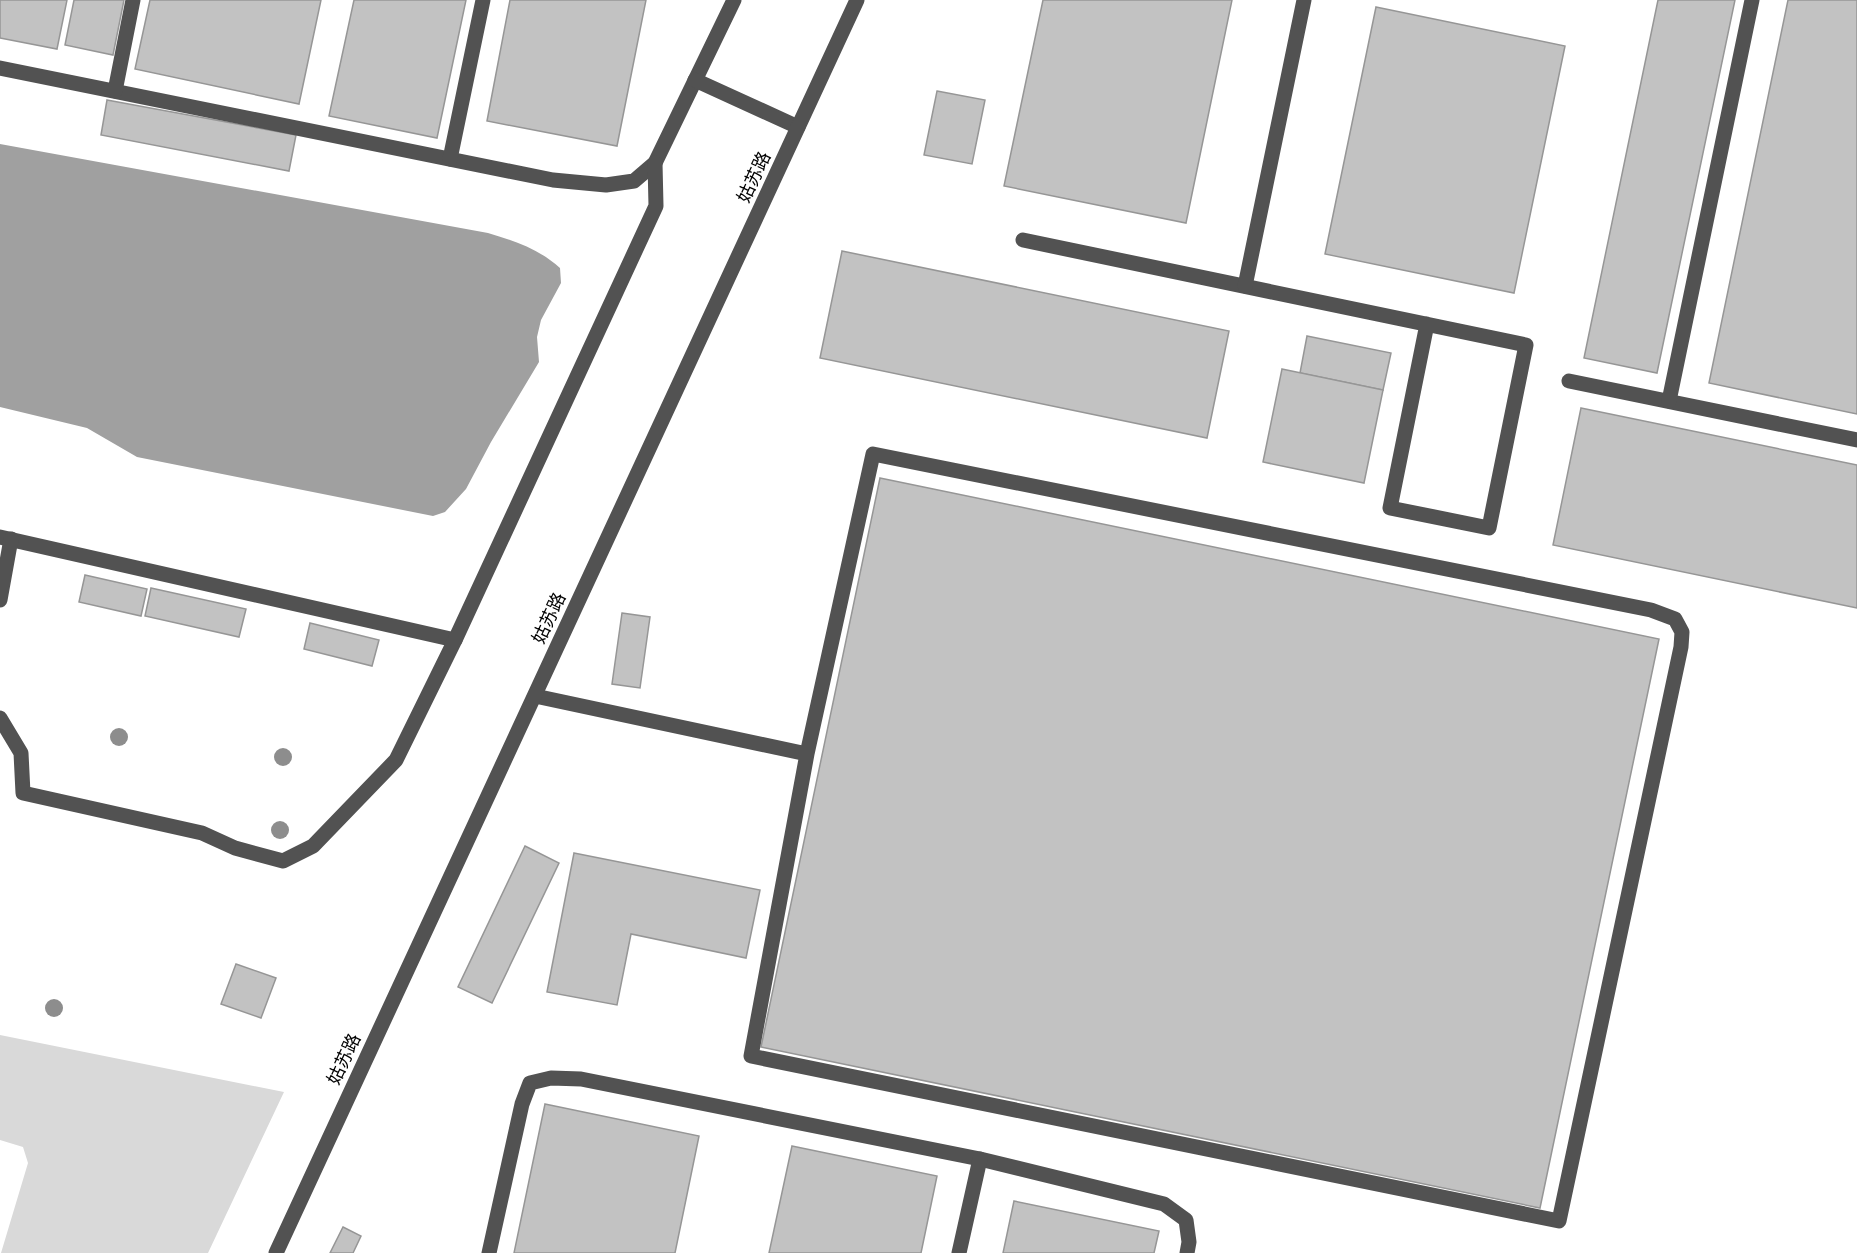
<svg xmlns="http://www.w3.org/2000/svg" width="1857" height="1253" viewBox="0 0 1857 1253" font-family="'Nunito Sans','Noto Sans SC',sans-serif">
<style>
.green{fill:#d9d9d9}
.water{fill:#a0a0a0}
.building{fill:#c2c2c2;stroke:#969696;stroke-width:1.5}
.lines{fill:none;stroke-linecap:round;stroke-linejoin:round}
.minor{stroke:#525252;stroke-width:15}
.tree{fill:#8d8d8d}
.labels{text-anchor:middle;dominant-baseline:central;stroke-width:4.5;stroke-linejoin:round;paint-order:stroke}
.street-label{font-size:18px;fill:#000;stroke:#fff}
</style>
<rect width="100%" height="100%" fill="#fff"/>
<path class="green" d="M 0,1035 L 284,1092 L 208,1253 L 1,1253 L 28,1163 L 23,1147 L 0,1140 Z"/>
<path class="water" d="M 0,144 L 488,233 C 515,241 539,249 560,268 L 561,283 L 541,320 L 537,337 L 539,362 L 491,442 L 466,489 L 445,512 L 433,516 L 137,457 L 87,428 L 0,407 Z"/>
<g class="building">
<path d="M 0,0 L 67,0 L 57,49 L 0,38 Z"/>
<path d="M 74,0 L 124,0 L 113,55 L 65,45 Z"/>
<path d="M 150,0 L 321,0 L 299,104 L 135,69 Z"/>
<path d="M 354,0 L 466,0 L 437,138 L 329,116 Z"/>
<path d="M 510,0 L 646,0 L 617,146 L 487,121 Z"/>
<path d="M 1043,0 L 1232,0 L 1186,223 L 1004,186 Z"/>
<path d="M 1658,0 L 1735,0 L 1657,373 L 1584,358 Z"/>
<path d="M 1788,0 L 1857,0 L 1857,414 L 1709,383 Z"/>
<path d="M 1376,7 L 1565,46 L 1514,293 L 1325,254 Z"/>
<path d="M 937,91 L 985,100 L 972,164 L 924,155 Z"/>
<path d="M 107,100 L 296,135 L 289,171 L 101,135 Z"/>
<path d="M 842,251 L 1229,331 L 1207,438 L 820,358 Z"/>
<path d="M 1307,336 L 1391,353 L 1383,390 L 1300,373 Z"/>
<path d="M 1282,369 L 1383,390 L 1364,483 L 1263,462 Z"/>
<path d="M 1581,408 L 1857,465 L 1857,608 L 1553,545 Z"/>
<path d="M 880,478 L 1659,639 L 1540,1208 L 761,1047 Z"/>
<path d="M 85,575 L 147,589 L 141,616 L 79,602 Z"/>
<path d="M 151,588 L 246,609 L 239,637 L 145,616 Z"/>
<path d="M 622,613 L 650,617 L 640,688 L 612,684 Z"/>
<path d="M 310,623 L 379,640 L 372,666 L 304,649 Z"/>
<path d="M 525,846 L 559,863 L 492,1003 L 458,987 Z"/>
<path d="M 574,853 L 760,890 L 746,958 L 631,934 L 617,1005 L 547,992 Z"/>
<path d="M 236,964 L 276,978 L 261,1018 L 221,1004 Z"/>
<path d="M 545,1104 L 699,1136 L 675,1253 L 514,1253 Z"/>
<path d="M 792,1146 L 937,1176 L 921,1253 L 769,1253 Z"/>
<path d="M 1014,1201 L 1159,1231 L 1154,1253 L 1003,1253 Z"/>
<path d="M 343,1227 L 361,1236 L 353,1253 L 330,1253 Z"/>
</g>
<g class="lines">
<g class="minor">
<path d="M 0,68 L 553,180 L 606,185 L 634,181 L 655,163 L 734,0"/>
<path d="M 695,80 L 798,127"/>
<path d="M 115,91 L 133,0"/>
<path d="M 450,159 L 483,0"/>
<path d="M 1023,240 L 1526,345 L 1489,528 L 1390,508 L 1427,324"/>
<path d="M 1245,286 L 1304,0"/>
<path d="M 1569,381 L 1857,440"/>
<path d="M 1669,401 L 1752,0"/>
<path d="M 0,537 L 455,640"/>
<path d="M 0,600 L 11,539"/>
<path d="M 535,696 L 807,754 L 873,454 L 1651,610 L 1675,619 L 1682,632 L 1681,647 L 1559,1221 L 751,1056 L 807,754"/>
<path d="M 0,718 L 21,753 L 23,793 L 202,833 L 235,848 L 283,861 L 313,846 L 396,760 L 455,640 L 656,206 L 655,163"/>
<path d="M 276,1253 L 857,0"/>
<path d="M 489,1253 L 522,1104 L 530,1083 L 551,1078 L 581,1079 L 980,1159 L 1164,1204 L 1186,1220 L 1189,1242 L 1187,1253"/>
<path d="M 959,1253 L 980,1159"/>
</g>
</g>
<g class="tree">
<circle cx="119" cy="737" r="9"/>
<circle cx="283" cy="757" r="9"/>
<circle cx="280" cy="830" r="9"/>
<circle cx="54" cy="1008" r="9"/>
</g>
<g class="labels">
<g class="street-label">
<text transform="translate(754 177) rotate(-65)">姑苏路</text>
<text transform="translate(549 618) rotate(-65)">姑苏路</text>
<text transform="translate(344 1059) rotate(-65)">姑苏路</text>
</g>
</g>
</svg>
